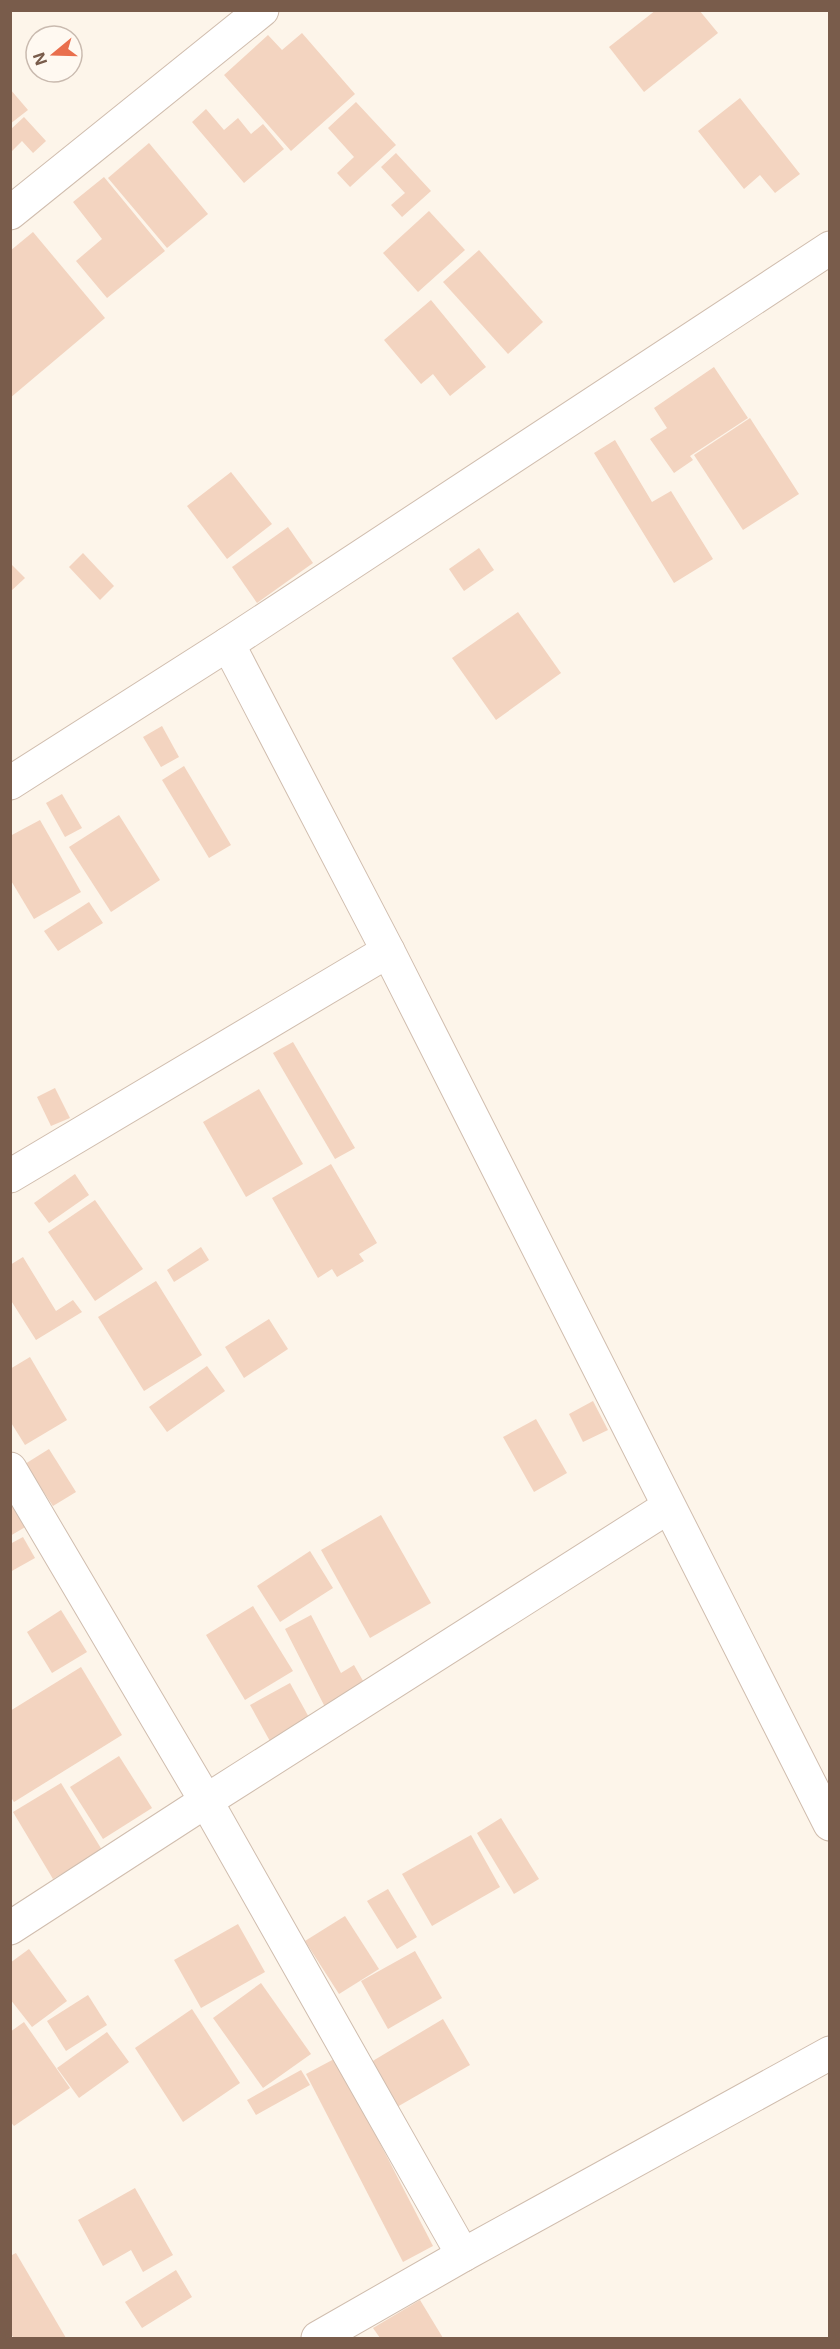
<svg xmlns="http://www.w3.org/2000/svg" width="840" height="2349" viewBox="0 0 840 2349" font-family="Inter,sans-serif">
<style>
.building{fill:#f3d4c0}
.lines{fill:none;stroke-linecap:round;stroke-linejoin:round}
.minor-casing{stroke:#d0bdae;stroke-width:35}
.minor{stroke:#fff;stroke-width:33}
</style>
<rect width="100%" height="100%" fill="#fdf5ea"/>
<g class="building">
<path d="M 656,10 L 699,10 L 718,33 L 644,92 L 609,47 Z"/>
<path d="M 302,33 L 355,94 L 291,151 L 224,75 L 268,35 L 282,50 Z"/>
<path d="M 10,89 L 28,110 L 10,124 Z"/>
<path d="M 740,98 L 800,174 L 775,193 L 760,175 L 744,189 L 698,131 Z"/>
<path d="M 356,102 L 396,145 L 350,187 L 337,173 L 354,157 L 328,128 Z"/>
<path d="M 206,109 L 224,130 L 238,118 L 251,134 L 263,124 L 284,149 L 244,183 L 192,122 Z"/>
<path d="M 24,117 L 46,141 L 33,153 L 22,141 L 10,153 L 10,130 Z"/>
<path d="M 149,143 L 208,214 L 167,248 L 108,178 Z"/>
<path d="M 396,153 L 431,191 L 402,217 L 391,205 L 405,193 L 381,167 Z"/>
<path d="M 104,177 L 165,251 L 107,298 L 76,261 L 102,239 L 73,202 Z"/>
<path d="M 429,211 L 465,250 L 418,292 L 383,253 Z"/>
<path d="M 33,232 L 105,318 L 10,398 L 10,251 Z"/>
<path d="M 479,250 L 543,322 L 508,354 L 443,282 Z"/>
<path d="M 431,300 L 486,367 L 450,396 L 433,374 L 421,384 L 384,340 Z"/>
<path d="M 714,367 L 748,418 L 690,456 L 693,460 L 674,473 L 650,439 L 667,428 L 654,408 Z"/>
<path d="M 750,418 L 799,494 L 743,530 L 694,455 Z"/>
<path d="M 615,440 L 652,502 L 671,491 L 713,559 L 674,583 L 594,453 Z"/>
<path d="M 231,472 L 272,524 L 227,559 L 187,506 Z"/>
<path d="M 288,527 L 313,563 L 257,603 L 232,567 Z"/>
<path d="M 479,548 L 494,570 L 464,591 L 449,569 Z"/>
<path d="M 83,553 L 114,586 L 100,600 L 69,567 Z"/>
<path d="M 10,563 L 25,578 L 10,592 Z"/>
<path d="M 518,612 L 561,673 L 496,720 L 452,658 Z"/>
<path d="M 162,726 L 179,757 L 161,767 L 143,737 Z"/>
<path d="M 184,766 L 231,845 L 209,858 L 162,780 Z"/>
<path d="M 62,794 L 82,828 L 65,837 L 46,803 Z"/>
<path d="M 119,815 L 160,880 L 111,912 L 69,847 Z"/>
<path d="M 40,820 L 81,892 L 34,919 L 10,879 L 10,836 Z"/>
<path d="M 89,902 L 103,923 L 58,951 L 44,931 Z"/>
<path d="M 293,1042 L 355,1148 L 335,1159 L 273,1053 Z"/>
<path d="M 55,1088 L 70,1118 L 51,1126 L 37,1097 Z"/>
<path d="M 259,1089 L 303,1164 L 246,1197 L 203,1122 Z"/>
<path d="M 331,1164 L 377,1243 L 359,1254 L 364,1261 L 337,1277 L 332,1269 L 318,1278 L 272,1198 Z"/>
<path d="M 75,1174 L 89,1195 L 49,1223 L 34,1203 Z"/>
<path d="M 95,1200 L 143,1269 L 95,1301 L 48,1232 Z"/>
<path d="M 201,1247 L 209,1260 L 174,1282 L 167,1270 Z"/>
<path d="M 23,1257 L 56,1311 L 73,1300 L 82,1312 L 36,1340 L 10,1299 L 10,1265 Z"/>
<path d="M 156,1281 L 202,1355 L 144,1391 L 98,1317 Z"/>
<path d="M 269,1319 L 288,1349 L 244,1378 L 225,1347 Z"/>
<path d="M 30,1357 L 67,1420 L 25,1445 L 10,1421 L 10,1369 Z"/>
<path d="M 207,1366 L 225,1391 L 167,1432 L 149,1407 Z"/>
<path d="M 593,1401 L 608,1430 L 583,1442 L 569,1414 Z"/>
<path d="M 536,1419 L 567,1473 L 534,1492 L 503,1437 Z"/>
<path d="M 49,1449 L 76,1492 L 53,1506 L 25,1464 Z"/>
<path d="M 10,1500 L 27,1526 L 10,1536 Z"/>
<path d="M 381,1515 L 431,1603 L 370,1638 L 321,1550 Z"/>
<path d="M 23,1537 L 35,1558 L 10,1572 L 10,1544 Z"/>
<path d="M 310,1551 L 333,1588 L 280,1622 L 257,1586 Z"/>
<path d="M 253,1606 L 293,1671 L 245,1700 L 206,1635 Z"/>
<path d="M 61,1610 L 87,1652 L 52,1673 L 27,1632 Z"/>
<path d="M 311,1615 L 341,1673 L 354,1665 L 366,1686 L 325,1707 L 285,1629 Z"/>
<path d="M 81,1667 L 122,1735 L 14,1802 L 10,1796 L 10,1711 Z"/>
<path d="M 290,1683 L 311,1721 L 271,1743 L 250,1705 Z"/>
<path d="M 119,1756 L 152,1808 L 103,1839 L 70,1787 Z"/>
<path d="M 61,1783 L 102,1850 L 53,1879 L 13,1812 Z"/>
<path d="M 501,1818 L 539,1879 L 514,1894 L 477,1833 Z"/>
<path d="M 471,1835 L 500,1887 L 432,1926 L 402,1874 Z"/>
<path d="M 388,1889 L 417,1937 L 397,1949 L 367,1901 Z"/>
<path d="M 345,1916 L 379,1969 L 339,1994 L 305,1941 Z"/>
<path d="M 238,1924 L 265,1972 L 201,2008 L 174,1960 Z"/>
<path d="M 29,1949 L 67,2001 L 32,2027 L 10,1999 L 10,1963 Z"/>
<path d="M 415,1951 L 442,1998 L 388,2029 L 361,1981 Z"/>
<path d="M 261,1983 L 311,2054 L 263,2088 L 213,2018 Z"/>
<path d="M 88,1995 L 107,2025 L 66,2051 L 47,2021 Z"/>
<path d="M 192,2009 L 240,2083 L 183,2122 L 135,2048 Z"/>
<path d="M 443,2019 L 470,2065 L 397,2107 L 371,2062 Z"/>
<path d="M 24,2022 L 70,2088 L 14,2126 L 10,2121 L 10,2032 Z"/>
<path d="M 107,2032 L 129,2062 L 79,2098 L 57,2068 Z"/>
<path d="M 336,2058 L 433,2246 L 403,2262 L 306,2074 Z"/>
<path d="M 301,2070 L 310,2085 L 256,2115 L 247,2100 Z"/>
<path d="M 135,2188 L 173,2255 L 143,2272 L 131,2250 L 103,2266 L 78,2220 Z"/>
<path d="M 16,2253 L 66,2338 L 14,2338 L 10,2333 L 10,2256 Z"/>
<path d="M 176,2270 L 192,2297 L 142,2328 L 125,2302 Z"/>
<path d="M 420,2300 L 443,2338 L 380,2338 L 373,2328 Z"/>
</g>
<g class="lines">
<defs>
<g id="minor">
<path d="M 10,213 L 262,10"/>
<path d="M 228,644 L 388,951 L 830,1824"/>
<path d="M 10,783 L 228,644 L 830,248"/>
<path d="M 10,1176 L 388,951"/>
<path d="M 10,1469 L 206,1801 L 463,2255"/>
<path d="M 10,1928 L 206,1801 L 668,1507"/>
<path d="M 318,2338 L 463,2255 L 830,2053"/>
</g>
</defs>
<use href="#minor" class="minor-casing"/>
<use href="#minor" class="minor"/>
</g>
<rect width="840" height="2349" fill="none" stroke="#795c4b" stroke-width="24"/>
<g transform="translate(54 54) rotate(251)"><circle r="28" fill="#fff9f1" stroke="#c9baaf" stroke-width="1.5"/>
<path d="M0-4.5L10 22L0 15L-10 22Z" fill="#e96f4d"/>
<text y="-9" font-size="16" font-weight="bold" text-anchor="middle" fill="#795c4b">N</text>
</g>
</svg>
